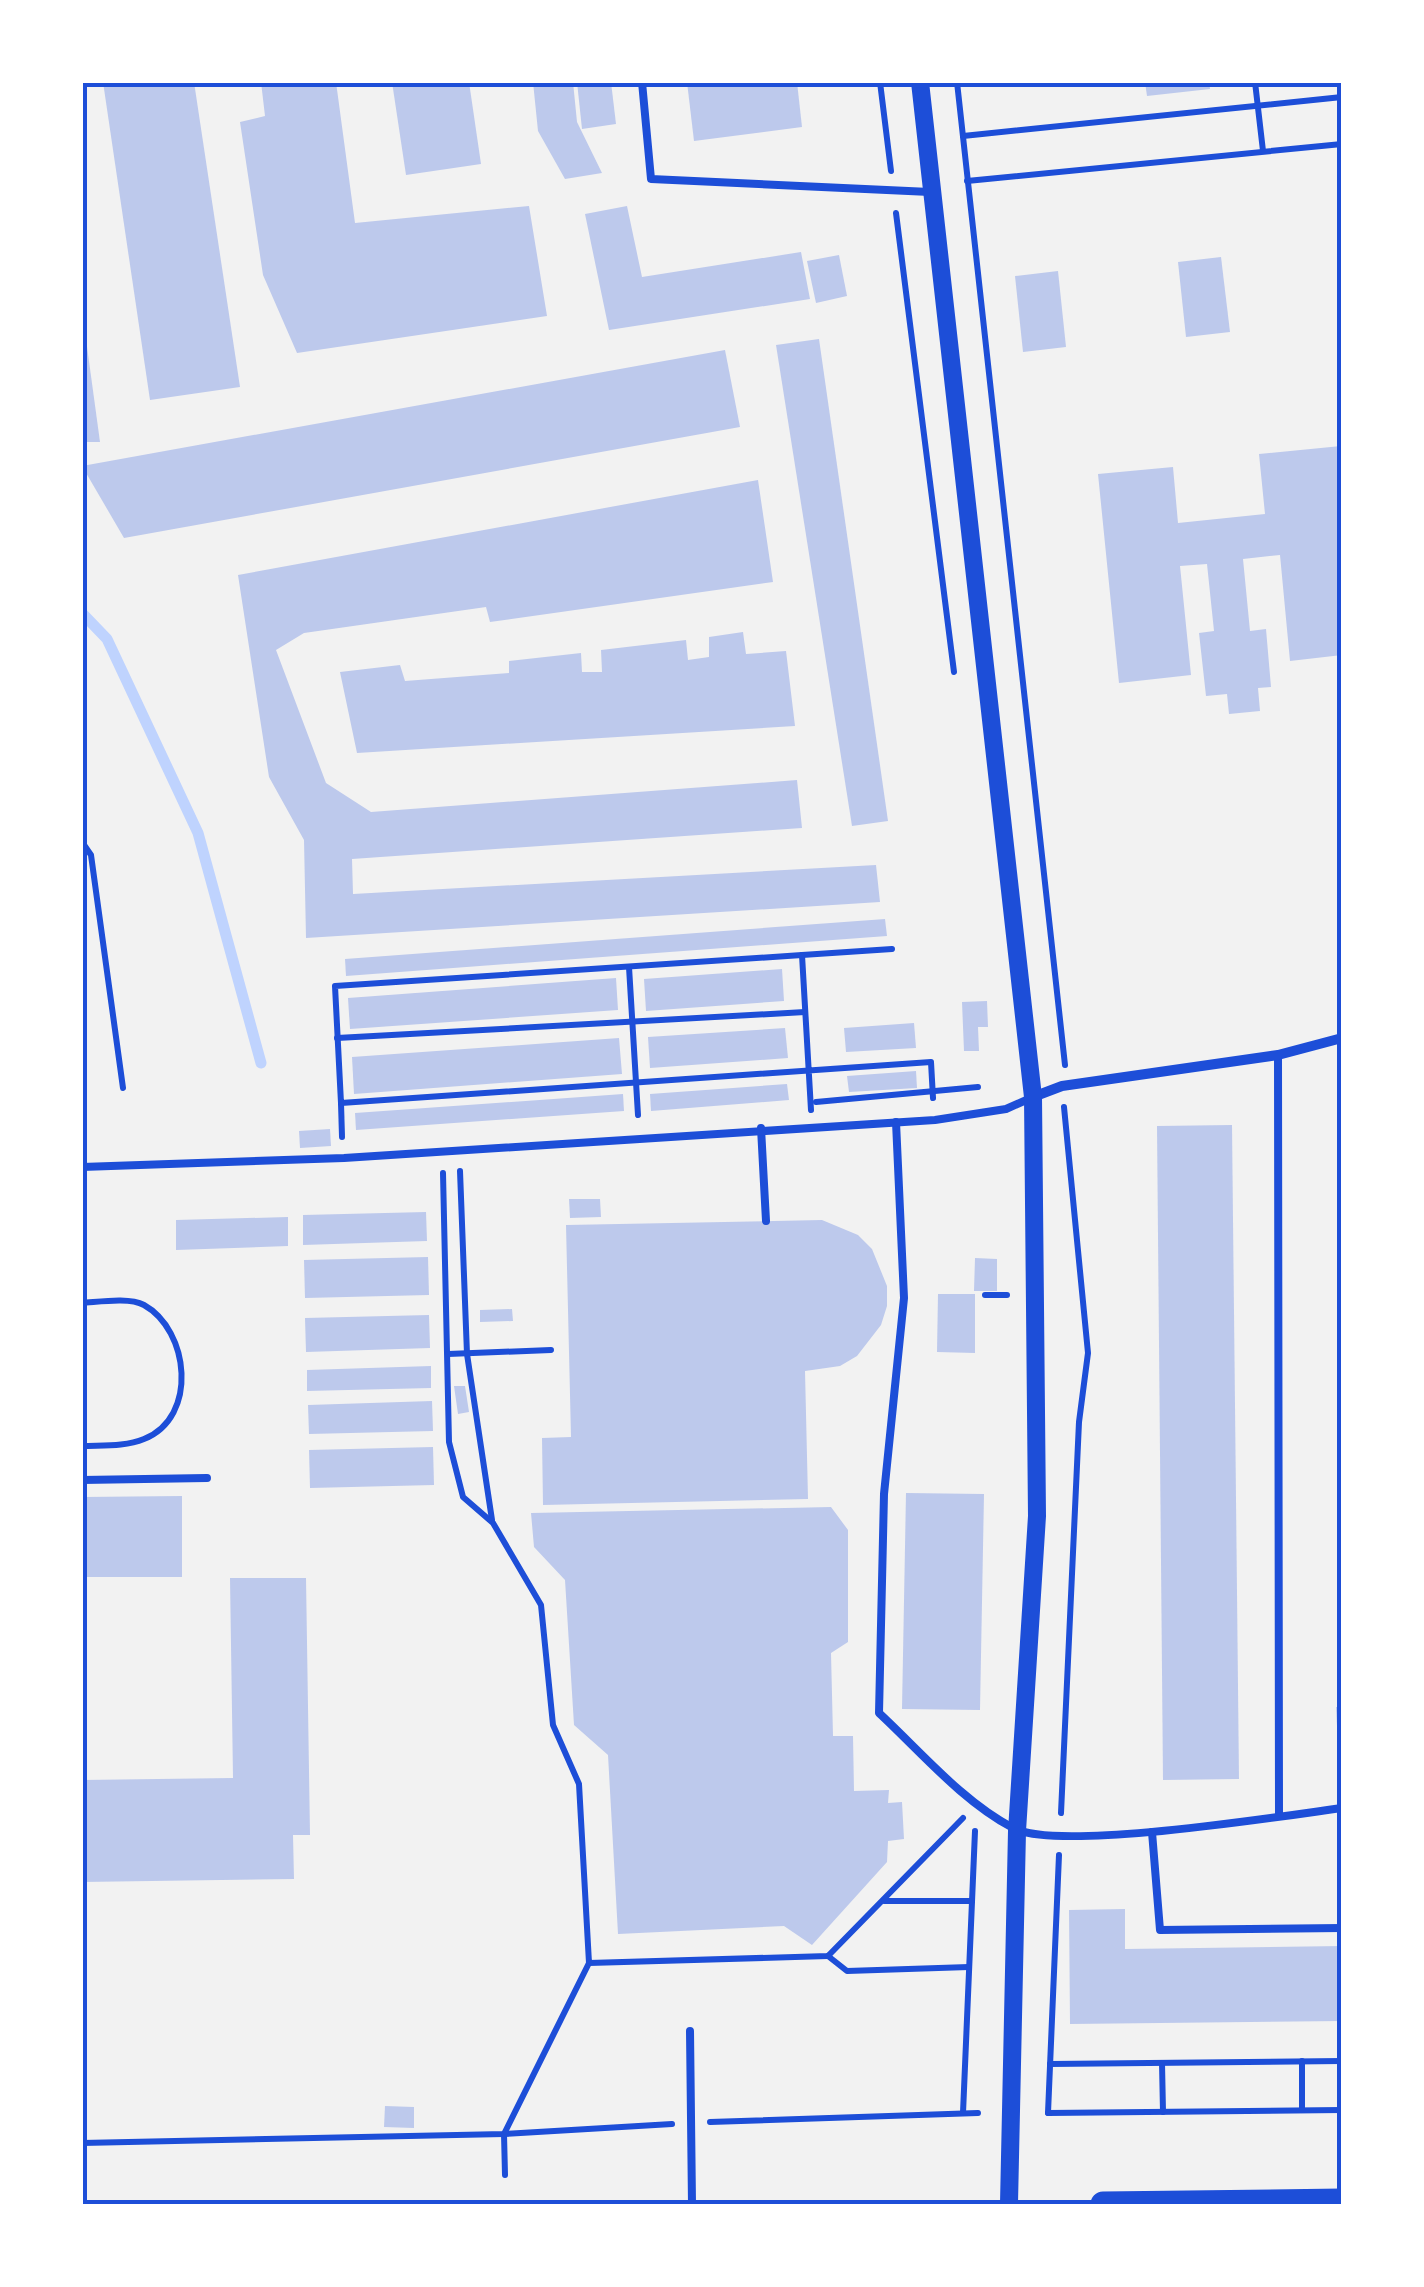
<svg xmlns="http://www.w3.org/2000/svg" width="1424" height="2287" viewBox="0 0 1424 2287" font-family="Manrope,sans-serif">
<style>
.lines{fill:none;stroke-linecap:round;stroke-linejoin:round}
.stream{stroke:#bfd3fe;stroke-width:11}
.building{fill:#bdc9ec}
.path{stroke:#1d4ed8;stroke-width:6}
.service{stroke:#1d4ed8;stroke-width:8}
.minor{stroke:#1d4ed8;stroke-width:10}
.tertiary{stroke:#1d4ed8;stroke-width:18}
.primary{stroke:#1d4ed8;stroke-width:25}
.neatline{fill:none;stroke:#1d4ed8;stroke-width:4}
</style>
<rect width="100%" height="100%" fill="#f2f2f2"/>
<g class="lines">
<path class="stream" d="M 82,613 L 107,639 L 198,833 L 261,1063"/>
</g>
<g class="building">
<path d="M 103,82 L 194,82 L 240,387 L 150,400 Z"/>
<path d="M 261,82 L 336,82 L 355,223 L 529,206 L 547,316 L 297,353 L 263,275 L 240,122 L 265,116 Z"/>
<path d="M 392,82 L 469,82 L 481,164 L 406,175 Z"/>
<path d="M 533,82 L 573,82 L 577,122 L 602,173 L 565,179 L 538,131 Z"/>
<path d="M 577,82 L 611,82 L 616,124 L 582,129 Z"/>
<path d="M 687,82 L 797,82 L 802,127 L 694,141 Z"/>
<path d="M 1145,82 L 1209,82 L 1210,89 L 1147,96 Z"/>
<path d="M 627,206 L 642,277 L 801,252 L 810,299 L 609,330 L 585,214 Z"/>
<path d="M 839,255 L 847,296 L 816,303 L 807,261 Z"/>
<path d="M 1221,257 L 1230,332 L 1186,337 L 1178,262 Z"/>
<path d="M 1058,271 L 1066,347 L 1023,352 L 1015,276 Z"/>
<path d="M 85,332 L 100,442 L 82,442 Z"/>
<path d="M 819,339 L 888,821 L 852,826 L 776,345 Z"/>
<path d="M 725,350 L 740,427 L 124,538 L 82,466 Z"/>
<path d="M 1341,446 L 1342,655 L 1290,661 L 1280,555 L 1243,559 L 1250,631 L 1266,629 L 1271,687 L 1258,688 L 1260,711 L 1229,714 L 1227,694 L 1206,696 L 1199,633 L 1214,631 L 1207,564 L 1180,566 L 1191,675 L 1119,683 L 1098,474 L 1173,467 L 1178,523 L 1265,514 L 1259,454 Z"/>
<path d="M 758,480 L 773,582 L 490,622 L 486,607 L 304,633 L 276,650 L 326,783 L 371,812 L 797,780 L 802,828 L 352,859 L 353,894 L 876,865 L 880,902 L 306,938 L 304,840 L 269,777 L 238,575 Z"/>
<path d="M 743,632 L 746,654 L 786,651 L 795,726 L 357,753 L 340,672 L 400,665 L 405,681 L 509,673 L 509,661 L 581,653 L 582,672 L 602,672 L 601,650 L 686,640 L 688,660 L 709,657 L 709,637 Z"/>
<path d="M 885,919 L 887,936 L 346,976 L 345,959 Z"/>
<path d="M 782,969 L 784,1001 L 646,1011 L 644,979 Z"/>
<path d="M 616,978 L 618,1010 L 350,1029 L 348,998 Z"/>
<path d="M 987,1001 L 988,1027 L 978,1027 L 979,1051 L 964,1051 L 962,1002 Z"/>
<path d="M 914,1023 L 916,1048 L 846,1052 L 844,1028 Z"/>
<path d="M 785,1028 L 788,1058 L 650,1068 L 648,1037 Z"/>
<path d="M 619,1038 L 622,1074 L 354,1094 L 352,1057 Z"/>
<path d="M 916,1071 L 917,1088 L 849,1092 L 847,1076 Z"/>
<path d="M 787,1084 L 789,1100 L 651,1111 L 650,1094 Z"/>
<path d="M 623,1094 L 624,1111 L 356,1130 L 355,1113 Z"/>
<path d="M 1232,1125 L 1239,1779 L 1163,1780 L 1157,1126 Z"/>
<path d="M 330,1129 L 331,1146 L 300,1148 L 299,1131 Z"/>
<path d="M 569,1199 L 600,1199 L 601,1217 L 570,1218 Z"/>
<path d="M 426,1212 L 427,1241 L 303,1245 L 303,1215 Z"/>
<path d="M 288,1217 L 288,1246 L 176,1250 L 176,1220 Z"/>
<path d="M 822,1220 L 858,1235 L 872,1249 L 887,1286 L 887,1306 L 881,1325 L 857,1356 L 840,1366 L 805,1371 L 808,1499 L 543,1505 L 542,1438 L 571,1437 L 566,1225 Z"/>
<path d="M 428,1257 L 429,1295 L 305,1298 L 304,1260 Z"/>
<path d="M 975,1258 L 997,1259 L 997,1291 L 974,1291 Z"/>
<path d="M 938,1294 L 975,1294 L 975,1353 L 937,1352 Z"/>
<path d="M 512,1309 L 513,1321 L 480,1322 L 480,1310 Z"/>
<path d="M 429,1315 L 430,1348 L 306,1352 L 305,1318 Z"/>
<path d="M 431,1366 L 431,1388 L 307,1391 L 307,1370 Z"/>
<path d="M 454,1386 L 465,1386 L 469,1412 L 458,1414 Z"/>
<path d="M 432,1401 L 433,1431 L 309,1434 L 308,1405 Z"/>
<path d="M 433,1447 L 434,1485 L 310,1488 L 309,1450 Z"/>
<path d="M 906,1493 L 984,1494 L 980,1710 L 902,1709 Z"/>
<path d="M 182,1496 L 182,1577 L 82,1577 L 82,1497 Z"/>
<path d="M 831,1507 L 848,1530 L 848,1642 L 831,1653 L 833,1736 L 853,1736 L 854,1791 L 889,1790 L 888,1803 L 902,1802 L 904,1839 L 888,1841 L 887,1862 L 812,1945 L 784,1926 L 618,1934 L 608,1755 L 574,1725 L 565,1580 L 534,1547 L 531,1513 Z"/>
<path d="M 230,1578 L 306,1578 L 310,1835 L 293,1835 L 294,1879 L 82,1882 L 82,1780 L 233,1778 Z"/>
<path d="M 1336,1707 L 1342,1707 L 1342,1746 L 1338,1746 Z"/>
<path d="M 1125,1909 L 1125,1949 L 1342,1946 L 1342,2021 L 1070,2024 L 1069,1910 Z"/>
<path d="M 385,2106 L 414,2107 L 414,2128 L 384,2127 Z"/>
</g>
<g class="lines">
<g class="path">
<path d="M 880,82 L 891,171"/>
<path d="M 957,82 L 1065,1065"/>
<path d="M 1255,82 L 1263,151"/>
<path d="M 963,136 L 1342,97"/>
<path d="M 967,181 L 1342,144"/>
<path d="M 896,213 L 954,672"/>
<path d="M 82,842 L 91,855 L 123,1088"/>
<path d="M 802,955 L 892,949"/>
<path d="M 629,967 L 638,1115"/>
<path d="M 337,1038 L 805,1012"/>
<path d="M 816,1102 L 978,1087"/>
<path d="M 341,1103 L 342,1137"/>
<path d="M 811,1110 C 808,1058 805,1006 802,955 L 335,986 L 341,1103 L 931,1062 L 933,1098"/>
<path d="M 460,1171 L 467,1354 L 492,1520"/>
<path d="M 443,1173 L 449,1442 L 463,1497 L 493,1523 L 541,1605 L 553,1725 L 579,1784 L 589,1963 L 828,1956 L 963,1818"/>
<path d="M 985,1295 L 1007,1295"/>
<path d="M 82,1303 C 99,1302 129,1297 144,1305 C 189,1330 199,1417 144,1439 C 125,1447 102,1445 82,1446"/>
<path d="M 448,1354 L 551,1350"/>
<path d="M 1061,1813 L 1079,1422 L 1088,1353 L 1064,1107"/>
<path d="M 884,1901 L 972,1901"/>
<path d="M 828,1956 L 847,1971 L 969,1967"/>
<path d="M 1162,2063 L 1163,2112"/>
<path d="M 1050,2064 L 1342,2061"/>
<path d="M 1302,2110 L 1302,2061"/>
<path d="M 963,2113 L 975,1831"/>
<path d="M 1048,2113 L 1059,1855"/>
<path d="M 1048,2113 L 1342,2110"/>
<path d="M 710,2122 L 978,2113"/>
<path d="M 82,2143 L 504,2134 L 672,2124"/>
<path d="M 505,2175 L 504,2134 L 589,1963"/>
</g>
<g class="service">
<path d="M 642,82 L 651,179 L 930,192"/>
<path d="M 1278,1055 L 1279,1816"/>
<path d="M 896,1122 L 904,1298 L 884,1494 L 879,1713 C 921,1752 962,1801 1013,1828 C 1057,1852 1283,1816 1342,1808"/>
<path d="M 761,1128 L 766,1221"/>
<path d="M 82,1167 L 344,1158 L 935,1120 L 1006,1109 L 1033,1097"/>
<path d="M 82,1480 L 207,1478"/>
<path d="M 1152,1832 L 1160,1930 L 1342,1928"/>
<path d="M 690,2031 L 692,2204"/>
</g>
<path class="minor" d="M 1033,1097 L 1062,1086 L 1278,1055 L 1342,1038"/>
<path class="tertiary" d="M 920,82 L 1033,1097 L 1037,1516 L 1017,1831 L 1009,2204"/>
<path class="primary" d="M 1103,2204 L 1342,2201"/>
</g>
<rect width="1424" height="2287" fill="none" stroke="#ffffff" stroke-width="170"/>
<rect x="85" y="85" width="1254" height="2117" class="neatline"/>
</svg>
